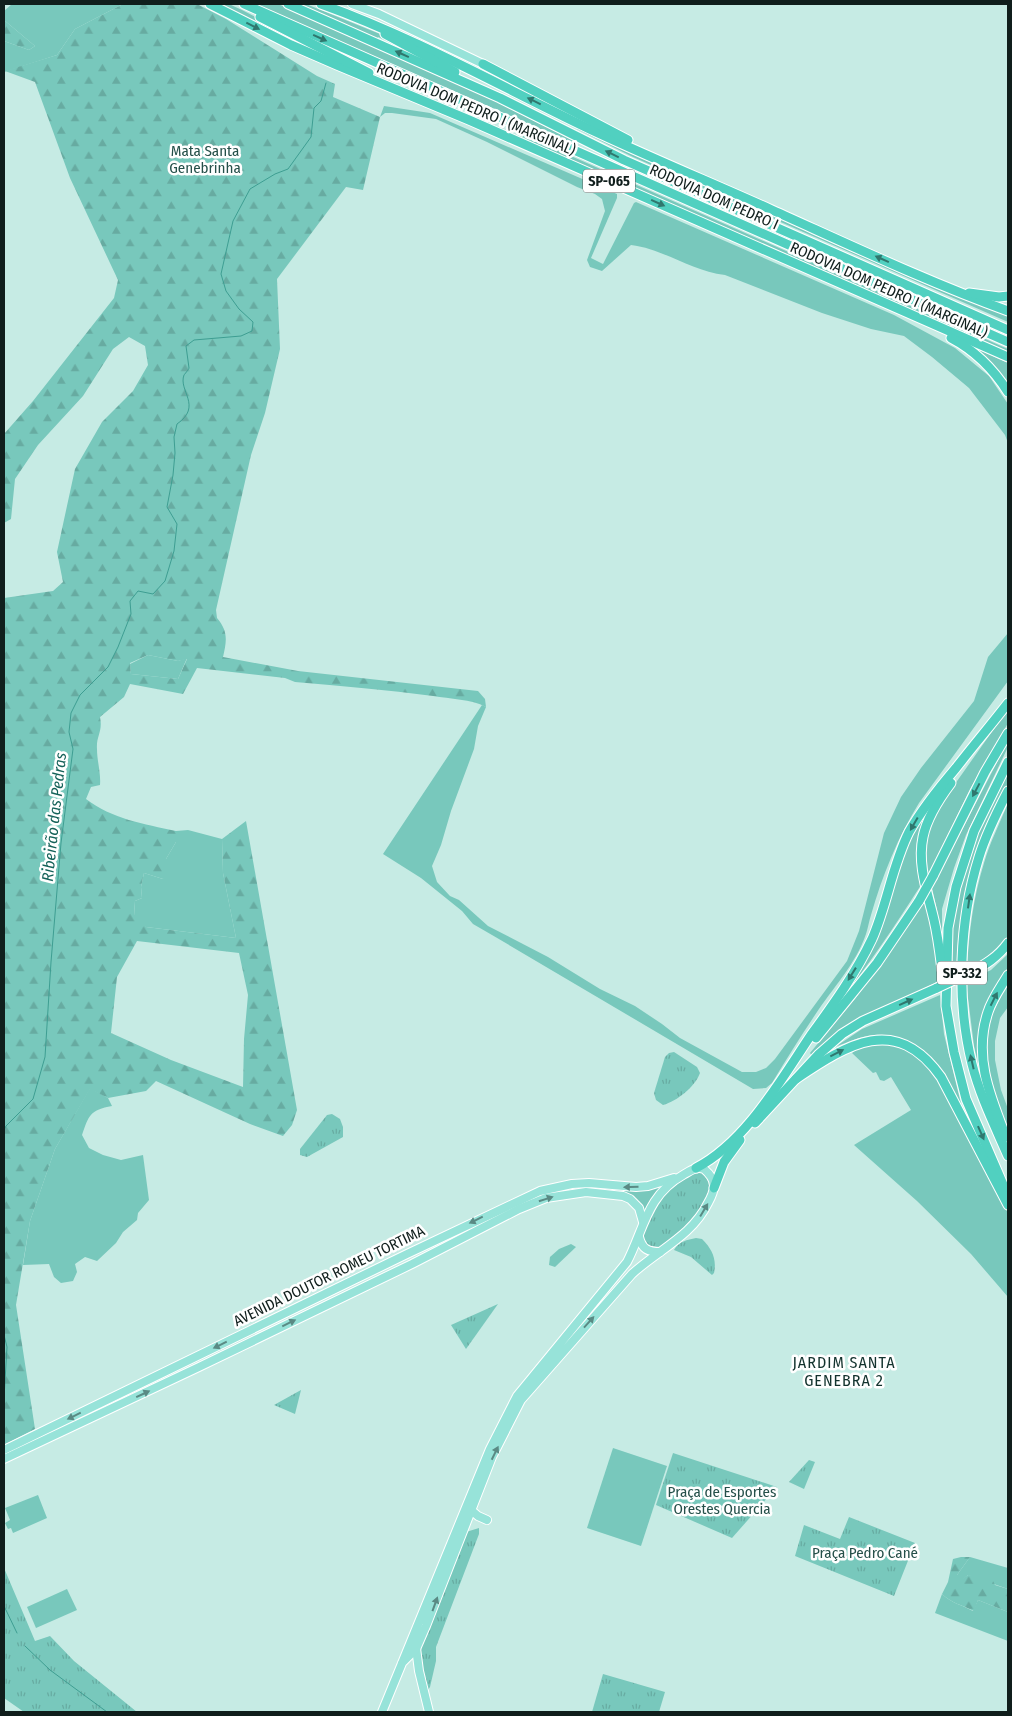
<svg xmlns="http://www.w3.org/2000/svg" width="1012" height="1716" viewBox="0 0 1012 1716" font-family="'Fira Sans Condensed',sans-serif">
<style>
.green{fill:#78c8bc}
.forest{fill:url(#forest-firs);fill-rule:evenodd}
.park{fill:url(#park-tufts)}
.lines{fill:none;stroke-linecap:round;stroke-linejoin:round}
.stream{stroke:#3e9e92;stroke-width:1}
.major-casing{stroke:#fff;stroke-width:10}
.highway-casing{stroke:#fff;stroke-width:11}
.major{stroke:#97e3d9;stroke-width:8}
.highway{stroke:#51d0c0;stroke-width:9}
.highway-bridge-casing{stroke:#fff;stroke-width:11;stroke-linecap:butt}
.highway-bridge{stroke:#51d0c0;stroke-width:9}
.oneway{fill:#30776e}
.oneway2{fill:#5a8a84}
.labels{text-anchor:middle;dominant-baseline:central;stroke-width:5;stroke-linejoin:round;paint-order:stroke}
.shield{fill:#fff;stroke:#586260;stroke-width:1}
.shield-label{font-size:14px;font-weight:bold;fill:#101e1c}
.street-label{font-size:15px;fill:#101e1c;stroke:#fff}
.park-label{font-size:15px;fill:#25504a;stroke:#fff}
.water-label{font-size:16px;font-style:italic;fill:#156259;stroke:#fff}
.neighbourhood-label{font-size:16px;letter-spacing:1px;fill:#13332e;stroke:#fff}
</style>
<defs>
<pattern id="forest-firs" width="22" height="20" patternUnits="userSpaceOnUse" patternTransform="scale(1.25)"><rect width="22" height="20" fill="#78c8bc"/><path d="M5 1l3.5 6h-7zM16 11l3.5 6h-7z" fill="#67aba1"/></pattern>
<pattern id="park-tufts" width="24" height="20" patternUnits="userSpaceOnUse" patternTransform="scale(1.25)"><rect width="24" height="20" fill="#78c8bc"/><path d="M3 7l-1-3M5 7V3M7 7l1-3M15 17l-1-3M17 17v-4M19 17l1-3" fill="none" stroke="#67aba1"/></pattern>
</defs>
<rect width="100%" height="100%" fill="#c6ebe4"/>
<g class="green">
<path d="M 12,4 L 123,4 L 75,29 L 57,55 L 4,72 L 4,41 L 29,50 L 35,46 L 4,20 L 4,11 Z"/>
<path d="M 217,4 L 229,4 L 242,10 L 347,64 L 291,41 Z"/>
<path d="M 254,4 L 278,4 L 487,97 L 574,141 L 572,144 Z"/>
<path d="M 298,4 L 306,4 L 380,34 L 407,49 L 378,37 L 377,39 Z"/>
<path d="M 384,106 L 430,113 L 617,194 L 617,198 L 591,258 L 603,264 L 634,203 L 636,202 L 894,315 L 955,348 L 989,376 L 1008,404 L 1008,443 L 1005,435 L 969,388 L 932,357 L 904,336 L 871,329 L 822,313 L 725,275 C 691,271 664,249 631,245 L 602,271 L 590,267 L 587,260 L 605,211 L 602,199 L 595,194 L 577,187 L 487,142 L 436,119 L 392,113 L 385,113 L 380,117 Z"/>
<path d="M 577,127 L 1008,314 L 1008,322 L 633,157 L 577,129 Z"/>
<path d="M 519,133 L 1008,349 L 1008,354 L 579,165 L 518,135 Z"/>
<path d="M 977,349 L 1008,363 L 1008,386 L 976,350 Z"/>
<path d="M 1008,633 L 1008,681 L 919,803 C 898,837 882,876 871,915 C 869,921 868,928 866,934 C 856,964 832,989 815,1015 C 800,1037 786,1060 772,1083 L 766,1088 L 753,1089 L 492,935 L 473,924 L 462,911 L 421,878 L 383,854 L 482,705 L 486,707 L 478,726 L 474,749 L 451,811 L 441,845 L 432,866 L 437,882 L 450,896 L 459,900 L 488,926 L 548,957 L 600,989 L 635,1006 L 662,1024 L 680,1038 L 742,1072 L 756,1072 L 766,1068 L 775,1059 L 847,961 L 859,931 L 884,833 L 901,797 L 921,768 L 974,701 L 988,657 Z"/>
<path d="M 148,655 L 178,661 L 187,658 L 178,679 L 131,674 L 130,664 Z"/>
<path d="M 1008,709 L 1008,723 L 970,789 L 928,876 L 924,852 L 928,830 L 938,808 Z"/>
<path d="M 1008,741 L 1008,747 L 966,835 L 954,868 L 942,909 L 942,941 L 937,910 L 932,888 Z"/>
<path d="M 1008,770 L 1008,785 L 996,808 L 981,845 L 960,971 L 950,975 C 951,959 950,942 952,925 C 958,869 983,820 1008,770 Z"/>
<path d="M 933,802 C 919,834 912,850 921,885 C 895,926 868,966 837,1005 L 855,979 L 872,947 L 893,882 L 909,840 Z"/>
<path d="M 1008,803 L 1008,936 C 996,953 985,960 967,969 C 969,933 973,898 984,863 C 990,842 1000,823 1008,803 Z"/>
<path d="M 188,830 L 222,839 L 223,873 L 236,938 L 146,927 L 134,916 L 135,901 L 142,898 L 141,887 L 144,873 L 163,879 L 166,859 L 176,842 L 176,831 Z"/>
<path d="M 926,900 L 932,922 L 939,981 L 854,1023 L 813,1057 L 810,1053 L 855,999 Z"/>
<path d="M 1008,954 L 1008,967 L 994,990 L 983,1013 L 978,1046 L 979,1068 L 974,1046 L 966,982 L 991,970 Z"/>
<path d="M 1008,982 L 1008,1007 L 1000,1018 L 995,1041 L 995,1060 L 1001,1090 L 1008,1109 L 1008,1134 L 990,1085 L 984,1046 L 990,1019 Z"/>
<path d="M 940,995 L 944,1034 L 963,1112 C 956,1099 950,1086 943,1074 C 929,1051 902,1033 875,1035 C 861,1036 848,1042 835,1047 L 862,1029 Z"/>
<path d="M 884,1043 L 911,1051 L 921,1060 L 942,1085 L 1008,1213 L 1008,1297 L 971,1254 L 917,1201 L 854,1145 L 911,1110 L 891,1077 L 884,1081 L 880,1080 L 876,1072 L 873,1073 L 852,1053 L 860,1047 Z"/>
<path d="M 90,1088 L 108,1098 L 112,1106 C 90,1110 89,1115 82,1135 L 89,1148 L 103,1155 L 121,1160 L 143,1155 L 149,1200 L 138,1213 L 137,1220 L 123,1232 L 116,1243 L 97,1261 L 85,1257 L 75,1264 L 77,1272 L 73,1281 L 61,1283 L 54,1277 L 49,1264 L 23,1265 L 30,1221 L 55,1149 Z"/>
<path d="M 666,1183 L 651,1200 L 644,1213 L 639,1202 L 633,1197 L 582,1190 L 567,1191 L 563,1190 L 564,1188 L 599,1187 L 642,1191 Z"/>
<path d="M 613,1448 L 667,1466 L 641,1546 L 587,1528 Z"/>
<path d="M 38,1495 L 47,1518 L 13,1533 L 11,1528 L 8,1529 L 5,1523 L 10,1520 L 5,1508 Z"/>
<path d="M 970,1557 L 1008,1568 L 1008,1589 L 968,1575 L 962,1580 L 957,1581 L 957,1575 Z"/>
<path d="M 67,1589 L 77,1610 L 36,1628 L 27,1607 Z"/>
<path d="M 942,1594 C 951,1603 962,1605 973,1611 L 978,1600 L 1008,1612 L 1008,1641 L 935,1613 Z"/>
</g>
<g class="forest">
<path d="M 123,4 L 197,4 L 226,19 L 317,76 L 335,84 L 333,97 L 380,117 L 363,190 L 346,187 L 277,279 L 280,349 L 265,413 L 251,455 L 216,610 L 217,618 C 228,631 227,640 223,657 L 298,671 L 478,691 L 485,699 L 486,707 C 471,699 450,699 433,696 C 387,690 341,686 295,682 L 285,678 L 197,668 L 183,694 L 130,684 L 124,697 L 100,717 C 103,732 96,736 97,749 C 97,761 101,773 100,785 L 91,787 L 86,799 C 112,819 144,824 176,831 L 176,842 L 166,859 L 171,875 L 163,879 L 144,873 L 141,887 L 142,898 L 135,901 L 134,915 L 144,919 L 146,927 L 236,938 L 223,873 L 222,839 L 246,821 L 297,1110 L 292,1125 L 283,1136 L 250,1124 L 156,1081 L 146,1091 L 108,1098 L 90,1089 L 55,1149 L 30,1221 L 16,1305 L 35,1429 L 4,1445 L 4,598 L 53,591 L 63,582 L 57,552 L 75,469 L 102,422 L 133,391 L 148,365 L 145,346 L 129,337 L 113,349 L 83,396 L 38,445 L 15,479 L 11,519 L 4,523 L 4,434 L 33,401 L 114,298 L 118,280 L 70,178 L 35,82 L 5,71 L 57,55 L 75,29 ZM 148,655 L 178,661 L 187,659 L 178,679 L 131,674 L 130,663 ZM 137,941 L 239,953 L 248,995 L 244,1039 L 243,1087 L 171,1060 L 111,1033 L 117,977 Z"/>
<path d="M 4,20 L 35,46 L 29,50 L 4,41 Z"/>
<path d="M 961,1557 L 970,1557 L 957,1575 L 957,1580 L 962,1579 L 968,1575 L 991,1577 L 995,1585 L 1008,1589 L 1008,1612 L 978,1600 L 974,1611 C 962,1605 951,1603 942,1594 L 948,1582 L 953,1559 Z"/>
</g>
<g class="park">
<path d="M 674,1052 L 697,1067 L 700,1073 C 695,1087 677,1101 663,1105 L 656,1100 L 654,1093 L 665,1057 L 669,1053 Z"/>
<path d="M 332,1114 L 340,1119 L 343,1127 L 343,1137 L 307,1157 L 300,1155 L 300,1149 L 327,1115 Z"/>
<path d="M 695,1171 L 702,1171 L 711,1181 C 711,1206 687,1229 668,1242 C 665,1244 661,1248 658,1249 C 654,1250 650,1248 647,1246 L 643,1237 L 645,1226 L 664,1193 Z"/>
<path d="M 696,1238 L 702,1239 C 712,1249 717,1259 714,1273 L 712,1275 L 691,1257 L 674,1250 C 679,1241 687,1240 696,1238 Z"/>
<path d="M 571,1244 L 576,1247 L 555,1267 L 549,1265 L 550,1257 L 559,1249 Z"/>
<path d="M 498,1304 L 466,1349 L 451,1325 Z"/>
<path d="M 301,1390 L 295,1414 L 274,1405 Z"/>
<path d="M 673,1453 L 777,1487 L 732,1538 L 656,1505 Z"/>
<path d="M 809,1460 L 815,1462 L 804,1489 L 789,1482 Z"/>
<path d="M 849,1517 L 915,1543 L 894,1596 L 795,1556 L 804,1525 L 840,1539 Z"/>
<path d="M 479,1528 L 479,1534 L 436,1647 L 436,1661 L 430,1687 L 428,1690 L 425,1688 L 420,1658 L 421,1646 L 466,1532 Z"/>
<path d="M 4,1568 L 35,1641 L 50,1636 L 74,1661 L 137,1712 L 24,1712 L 4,1698 Z"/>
<path d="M 603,1674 L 665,1692 L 659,1712 L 592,1712 Z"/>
</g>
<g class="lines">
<g class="stream">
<path d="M 4,1130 L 6,1126 L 33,1099 L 45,1057 L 51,962 L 61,843 L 73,749 L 69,732 L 71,713 L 80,695 L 108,667 L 118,647 L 131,614 L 130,601 L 138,591 L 153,594 L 165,581 L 174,551 L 177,524 L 167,507 L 173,475 L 175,453 L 174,437 L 177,424 C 203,406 178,391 184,375 C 184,375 189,369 189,368 L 186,346 L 194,340 L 241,336 L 252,331 L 253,322 L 239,309 L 226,291 L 221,274 L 233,221 L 250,189 L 275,174 L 288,169 L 311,137 L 314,108 L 321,101 L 326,83"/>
<path d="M 4,1335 L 7,1347 L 4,1398"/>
<path d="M 4,1606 L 17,1633"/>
<path d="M 25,1646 L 50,1670 L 107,1712"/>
</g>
<defs>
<g id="major">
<path d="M 352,4 L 379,14 L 483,64"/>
<path d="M 639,1237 C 642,1249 648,1252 660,1252"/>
<path d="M 4,1450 L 407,1254 L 540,1191 L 572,1184 L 589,1183 L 636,1187 L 648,1186 L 674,1178"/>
<path d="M 4,1459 L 199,1367 L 412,1264 L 519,1209 L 546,1198 L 586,1192 L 623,1196 L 630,1199 L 639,1208 L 643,1222"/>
<path d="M 471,1510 L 478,1516 L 487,1520"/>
<path d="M 416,1648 L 419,1671 L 429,1712"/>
<path d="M 382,1712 L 490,1449 L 517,1396 L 627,1262 C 644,1229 647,1195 683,1175 C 690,1171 696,1166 704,1169 C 717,1180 716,1189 708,1203 C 692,1236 658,1250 632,1274 L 521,1400 L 492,1457 L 426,1626 L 416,1649 L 402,1663"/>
</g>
<g id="highway">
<path d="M 210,4 L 291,45 L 337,65 L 469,120 L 1008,357"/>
<path d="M 244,4 L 1008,342"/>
<path d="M 288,4 L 500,98 L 624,160 L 1008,330"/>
<path d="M 321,4 C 418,39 505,89 598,133 C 656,160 714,184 772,210 C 850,245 928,282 1008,311"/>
<path d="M 260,17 L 369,73"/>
<path d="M 385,34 L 455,72"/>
<path d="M 483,64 L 628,140"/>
<path d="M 969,293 L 999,297 L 1008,296"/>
<path d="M 951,338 C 974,350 994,370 1008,392"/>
<path d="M 1008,762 L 974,831 L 956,887 L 948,928 L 946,1006 L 954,1052 L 966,1099 L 1008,1196"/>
<path d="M 1008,791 C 997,812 986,834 979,857 C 959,921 956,999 972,1064 C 980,1096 995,1126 1008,1156"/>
<path d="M 933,876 L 985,772 L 1008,733"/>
<path d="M 942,970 C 940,954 938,937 934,920 C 928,894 917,865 923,837 C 927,817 939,799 951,783"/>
<path d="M 969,973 C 985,965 998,957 1008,943"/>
<path d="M 816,1038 L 877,963 L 919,901"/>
<path d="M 796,1079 C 848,1044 896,1013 941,1077 L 1008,1205"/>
<path d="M 755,1123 L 818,1055 L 842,1034 L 863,1021 L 937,988"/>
<path d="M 1006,1137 C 990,1096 973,1056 988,1012 C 992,999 1001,987 1008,975"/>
<path d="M 696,1168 C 746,1142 780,1081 811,1035 C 833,1005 856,973 872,939 C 887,905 892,866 909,832 C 922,809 939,788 956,768 C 973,746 991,725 1008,703"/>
<path d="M 714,1188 L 724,1162 L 740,1140"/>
</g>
</defs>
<use href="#major" class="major-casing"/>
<use href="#highway" class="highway-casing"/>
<use href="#major" class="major"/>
<use href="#highway" class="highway"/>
<defs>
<g id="highway-bridge">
<path d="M 919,901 L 933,876"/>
<path d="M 937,988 L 969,973"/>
</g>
</defs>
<use href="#highway-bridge" class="highway-bridge-casing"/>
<use href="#highway-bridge" class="highway-bridge"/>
</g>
<defs><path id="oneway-solid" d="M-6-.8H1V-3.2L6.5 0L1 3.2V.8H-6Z" transform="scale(1.25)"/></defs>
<g class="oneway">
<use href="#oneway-solid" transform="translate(253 26) rotate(27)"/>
<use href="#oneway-solid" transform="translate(320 38) rotate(24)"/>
<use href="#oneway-solid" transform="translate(402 54) rotate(-156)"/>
<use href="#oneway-solid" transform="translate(534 101) rotate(-154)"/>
<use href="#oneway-solid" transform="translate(612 154) rotate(-154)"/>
<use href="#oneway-solid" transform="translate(658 203) rotate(24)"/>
<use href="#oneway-solid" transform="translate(882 259) rotate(-156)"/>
<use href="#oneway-solid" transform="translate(976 790) rotate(118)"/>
<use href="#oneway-solid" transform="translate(914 824) rotate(120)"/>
<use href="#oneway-solid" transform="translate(969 901) rotate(-82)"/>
<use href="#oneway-solid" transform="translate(852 974) rotate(122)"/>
<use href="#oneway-solid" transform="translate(994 999) rotate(-63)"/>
<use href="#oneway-solid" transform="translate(906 1002) rotate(-24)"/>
<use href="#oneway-solid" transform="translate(837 1053) rotate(-27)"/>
<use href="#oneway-solid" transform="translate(972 1062) rotate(-103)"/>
<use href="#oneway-solid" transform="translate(981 1133) rotate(66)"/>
</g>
<g class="oneway2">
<use href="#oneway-solid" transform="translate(631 1187) rotate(179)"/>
<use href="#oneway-solid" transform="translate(546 1199) rotate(-18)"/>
<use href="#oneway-solid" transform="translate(704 1210) rotate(-59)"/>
<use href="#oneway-solid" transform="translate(476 1220) rotate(154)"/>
<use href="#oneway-solid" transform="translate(589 1322) rotate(-48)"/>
<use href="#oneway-solid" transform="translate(289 1323) rotate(-26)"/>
<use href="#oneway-solid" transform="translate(220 1345) rotate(154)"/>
<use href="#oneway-solid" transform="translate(143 1394) rotate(-25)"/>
<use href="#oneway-solid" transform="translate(74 1416) rotate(154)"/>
<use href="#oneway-solid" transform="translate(495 1453) rotate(-64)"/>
<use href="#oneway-solid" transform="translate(435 1604) rotate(-70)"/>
</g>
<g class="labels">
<g class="shield">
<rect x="583" y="169.5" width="52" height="23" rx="4"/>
<rect x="937" y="961.5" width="50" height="23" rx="4"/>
</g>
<g class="shield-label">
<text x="609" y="181">SP-065</text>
<text x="962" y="973">SP-332</text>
</g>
<g class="street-label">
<text transform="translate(476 109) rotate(23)">RODOVIA DOM PEDRO I (MARGINAL)</text>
<text transform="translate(714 197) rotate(24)">RODOVIA DOM PEDRO I</text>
<text transform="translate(889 290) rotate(24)">RODOVIA DOM PEDRO I (MARGINAL)</text>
<text transform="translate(329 1276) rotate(-26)">AVENIDA DOUTOR ROMEU TORTIMA</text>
</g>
<g class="park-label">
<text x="205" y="151">Mata Santa<tspan x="205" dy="17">Genebrinha</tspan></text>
<text x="722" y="1492">Praça de Esportes<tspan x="722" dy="17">Orestes Quercia</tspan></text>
<text x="865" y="1553">Praça Pedro Cané</text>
</g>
<g class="water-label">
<text transform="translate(54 817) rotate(-84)">Ribeirão das Pedras</text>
</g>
<g class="neighbourhood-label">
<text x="844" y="1362">JARDIM SANTA<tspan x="844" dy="18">GENEBRA 2</tspan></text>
</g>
</g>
<rect width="1012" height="1716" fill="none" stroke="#101e1c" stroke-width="10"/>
</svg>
